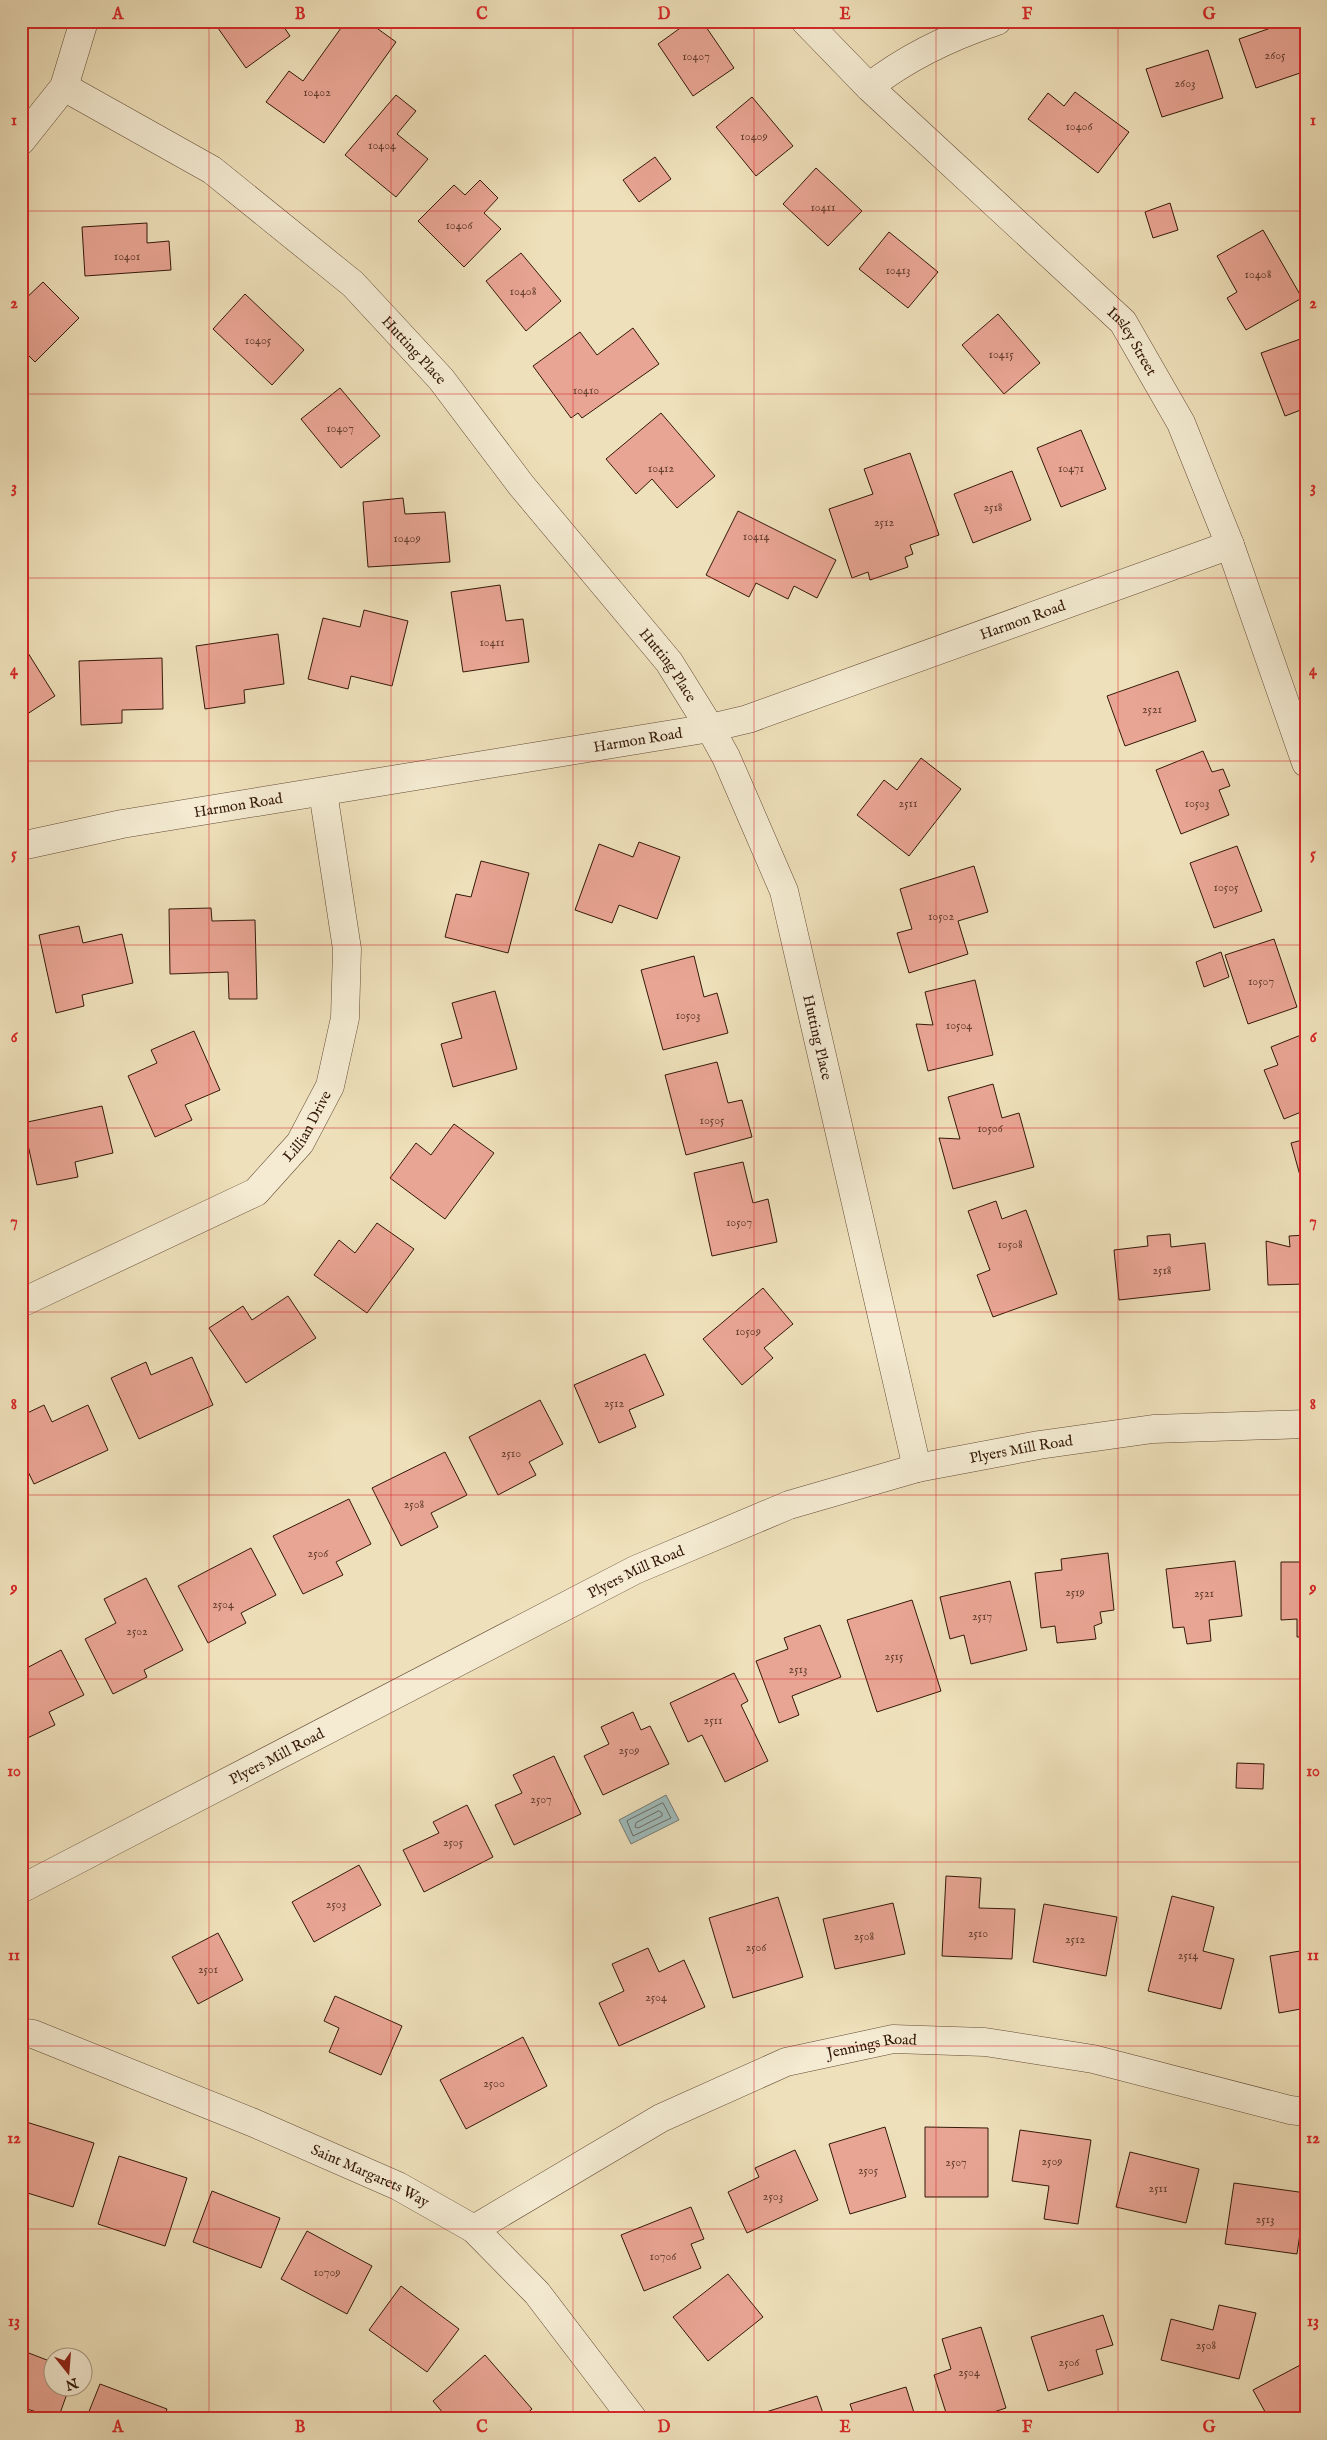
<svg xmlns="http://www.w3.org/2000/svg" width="1327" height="2440" viewBox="0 0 1327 2440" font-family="'IM FELL English',serif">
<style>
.water{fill:#9ebaba;stroke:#747a73}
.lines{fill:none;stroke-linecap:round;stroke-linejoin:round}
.shore{stroke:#6a6a62;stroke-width:1}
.building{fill:#e9a594;stroke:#351909}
.minor-casing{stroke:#634b35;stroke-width:29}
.tertiary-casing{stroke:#634b35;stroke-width:29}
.minor{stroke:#f4ebd2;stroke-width:28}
.tertiary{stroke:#f4ebd2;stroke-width:28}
.grid{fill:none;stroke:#d62828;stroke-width:1;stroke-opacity:0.55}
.labels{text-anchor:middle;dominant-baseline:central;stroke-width:4.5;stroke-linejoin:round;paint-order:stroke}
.number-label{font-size:12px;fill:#623c2c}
.street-label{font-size:15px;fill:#351909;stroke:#f4ebd2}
.neatline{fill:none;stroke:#d62828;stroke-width:2}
.grid-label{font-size:16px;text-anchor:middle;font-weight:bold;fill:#d62828}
</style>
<rect width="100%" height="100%" fill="#eee0ba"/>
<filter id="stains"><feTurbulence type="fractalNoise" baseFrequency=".004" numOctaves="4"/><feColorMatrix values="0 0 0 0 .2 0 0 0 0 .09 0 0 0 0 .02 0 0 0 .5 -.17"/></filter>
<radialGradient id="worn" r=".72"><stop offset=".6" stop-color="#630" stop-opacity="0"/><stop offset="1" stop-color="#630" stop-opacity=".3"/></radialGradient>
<path class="water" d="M 666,1795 L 679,1820 L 631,1844 L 619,1820 Z"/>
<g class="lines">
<g class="shore">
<path d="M 663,1803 L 671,1818 L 633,1836 L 627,1821 Z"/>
<path d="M 659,1811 L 662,1813 L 662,1816 L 638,1828 L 635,1827 L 636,1823 Z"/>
</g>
</g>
<g class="building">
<path d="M 213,21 L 280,21 L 290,36 L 246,68 Z"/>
<path d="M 346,21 L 367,21 L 396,42 L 324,143 L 266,102 L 289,71 L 303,81 Z"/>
<path d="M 690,21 L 702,21 L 734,68 L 693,96 L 658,44 Z"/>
<path d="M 1291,21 L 1300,21 L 1306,38 L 1306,71 L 1256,88 L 1239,39 Z"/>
<path d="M 1208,50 L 1223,98 L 1162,117 L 1146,69 Z"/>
<path d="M 1075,92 L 1129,132 L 1098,173 L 1028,119 L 1048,93 L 1064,106 Z"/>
<path d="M 396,95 L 416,111 L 397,134 L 428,159 L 396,197 L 345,155 Z"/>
<path d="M 752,97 L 793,146 L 756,176 L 716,127 Z"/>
<path d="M 655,157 L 671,179 L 639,202 L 623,180 Z"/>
<path d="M 816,168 L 862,211 L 828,246 L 783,204 Z"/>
<path d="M 480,180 L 498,198 L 484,213 L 501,229 L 464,267 L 418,221 L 454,185 L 465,195 Z"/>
<path d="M 1170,203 L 1178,230 L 1153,238 L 1145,212 Z"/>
<path d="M 147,223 L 147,243 L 169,241 L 171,270 L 85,276 L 82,227 Z"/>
<path d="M 1263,230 L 1302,298 L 1246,330 L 1227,298 L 1237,292 L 1217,256 Z"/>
<path d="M 889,232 L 938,272 L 908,308 L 859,269 Z"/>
<path d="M 521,253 L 561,301 L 526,331 L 486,281 Z"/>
<path d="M 43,282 L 79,318 L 35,362 L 21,348 L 21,303 Z"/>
<path d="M 245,294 L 304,350 L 272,385 L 213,329 Z"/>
<path d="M 998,314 L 1040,363 L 1004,394 L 962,345 Z"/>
<path d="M 633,328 L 659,364 L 582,418 L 578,413 L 571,418 L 533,366 L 580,332 L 597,355 Z"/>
<path d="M 1306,337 L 1306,408 L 1285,416 L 1261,353 Z"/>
<path d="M 340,388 L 380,436 L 341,468 L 301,419 Z"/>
<path d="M 661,413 L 715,476 L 677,508 L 652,479 L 636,494 L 606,459 Z"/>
<path d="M 1081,430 L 1106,489 L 1061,507 L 1037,448 Z"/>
<path d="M 910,453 L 939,535 L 910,545 L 913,554 L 905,557 L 908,567 L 870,580 L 868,572 L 852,578 L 829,509 L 873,494 L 864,469 Z"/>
<path d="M 1306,458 L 1306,471 L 1301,459 Z"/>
<path d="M 1012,471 L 1031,520 L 973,543 L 954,494 Z"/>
<path d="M 403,498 L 405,514 L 445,512 L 450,562 L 368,567 L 363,502 Z"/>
<path d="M 738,511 L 836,560 L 817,598 L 794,586 L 788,599 L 756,583 L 749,597 L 706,575 Z"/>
<path d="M 500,585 L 506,621 L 523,619 L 529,662 L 463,672 L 451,592 Z"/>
<path d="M 364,610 L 408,621 L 392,686 L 351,676 L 348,689 L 308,679 L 323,618 L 360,627 Z"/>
<path d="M 278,634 L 284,684 L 244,690 L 245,703 L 205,709 L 196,646 Z"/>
<path d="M 28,653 L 55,696 L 21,718 L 21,658 Z"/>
<path d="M 162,658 L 163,709 L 122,710 L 122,723 L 81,725 L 79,661 Z"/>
<path d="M 1178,671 L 1196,721 L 1125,746 L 1107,696 Z"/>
<path d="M 21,719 L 28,729 L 21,733 Z"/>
<path d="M 1203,751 L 1212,772 L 1223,769 L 1230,786 L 1219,790 L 1229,815 L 1181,834 L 1156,770 Z"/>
<path d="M 921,758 L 961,789 L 909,856 L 857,815 L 884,780 L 897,790 Z"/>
<path d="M 639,842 L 680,857 L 657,919 L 619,905 L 612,923 L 575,910 L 599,844 L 633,857 Z"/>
<path d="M 1237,846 L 1262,911 L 1214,928 L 1190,863 Z"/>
<path d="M 481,861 L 529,873 L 508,953 L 445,937 L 456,894 L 471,897 Z"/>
<path d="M 974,866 L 988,912 L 958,921 L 968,954 L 909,973 L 897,933 L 912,929 L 900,889 Z"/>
<path d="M 211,908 L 212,921 L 255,920 L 257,999 L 229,999 L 228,972 L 170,974 L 169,909 Z"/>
<path d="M 79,926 L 83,943 L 122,934 L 133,983 L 82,995 L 84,1006 L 56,1013 L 39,935 Z"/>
<path d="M 1274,939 L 1297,1007 L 1248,1024 L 1225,955 Z"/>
<path d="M 1221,952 L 1229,977 L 1204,987 L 1196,962 Z"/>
<path d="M 694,956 L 704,997 L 717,993 L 728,1033 L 663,1050 L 641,970 Z"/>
<path d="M 975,980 L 993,1055 L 928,1071 L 916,1024 L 933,1025 L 925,992 Z"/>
<path d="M 495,991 L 517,1069 L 453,1087 L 441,1044 L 462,1038 L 452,1003 Z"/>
<path d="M 194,1031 L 220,1090 L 185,1105 L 192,1120 L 155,1137 L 128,1076 L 157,1063 L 151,1050 Z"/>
<path d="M 1306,1033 L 1306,1110 L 1284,1119 L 1264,1070 L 1278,1065 L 1271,1047 Z"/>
<path d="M 717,1062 L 728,1103 L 742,1100 L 752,1137 L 686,1155 L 665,1075 Z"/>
<path d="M 993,1084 L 1002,1118 L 1019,1113 L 1034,1167 L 953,1189 L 939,1138 L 960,1139 L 948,1097 Z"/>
<path d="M 102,1106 L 113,1153 L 75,1162 L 78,1177 L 37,1185 L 23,1123 Z"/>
<path d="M 454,1124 L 494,1153 L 445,1219 L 390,1178 L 416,1143 L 431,1155 Z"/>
<path d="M 1306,1139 L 1306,1197 L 1291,1143 Z"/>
<path d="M 743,1162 L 753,1203 L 768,1199 L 777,1242 L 712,1256 L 694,1173 Z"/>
<path d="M 996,1201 L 1002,1219 L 1026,1210 L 1057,1294 L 993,1317 L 977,1275 L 990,1270 L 968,1211 Z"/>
<path d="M 377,1223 L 414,1249 L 367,1313 L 314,1275 L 339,1240 L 355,1253 Z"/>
<path d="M 1170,1234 L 1171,1247 L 1205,1243 L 1210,1290 L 1119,1300 L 1114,1250 L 1148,1246 L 1147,1236 Z"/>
<path d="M 1306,1235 L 1306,1284 L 1268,1285 L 1266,1241 L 1290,1247 L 1289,1236 Z"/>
<path d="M 763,1288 L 793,1324 L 764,1348 L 773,1358 L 742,1385 L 703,1339 Z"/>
<path d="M 288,1296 L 316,1338 L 246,1383 L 209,1328 L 243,1306 L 252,1320 Z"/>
<path d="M 645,1354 L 664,1395 L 629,1410 L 636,1427 L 599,1443 L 574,1385 Z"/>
<path d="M 192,1357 L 213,1405 L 139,1439 L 111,1378 L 146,1362 L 151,1375 Z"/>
<path d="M 540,1400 L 563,1444 L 529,1462 L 536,1475 L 498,1495 L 469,1437 Z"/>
<path d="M 44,1405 L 52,1422 L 88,1405 L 108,1450 L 34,1484 L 21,1457 L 21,1416 Z"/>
<path d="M 445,1452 L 467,1495 L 431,1513 L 438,1527 L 401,1546 L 372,1488 Z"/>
<path d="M 349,1499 L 371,1544 L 336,1562 L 343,1575 L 303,1594 L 273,1536 Z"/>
<path d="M 251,1548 L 276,1595 L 241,1613 L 246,1623 L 208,1643 L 178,1586 Z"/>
<path d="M 1108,1553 L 1114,1610 L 1100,1612 L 1102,1623 L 1094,1626 L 1096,1639 L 1057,1643 L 1055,1626 L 1041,1628 L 1035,1573 L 1062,1570 L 1061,1559 Z"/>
<path d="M 1235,1561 L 1242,1616 L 1209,1620 L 1211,1641 L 1187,1644 L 1184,1627 L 1173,1628 L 1166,1569 Z"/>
<path d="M 1281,1562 L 1306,1562 L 1306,1637 L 1297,1637 L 1297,1619 L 1281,1620 Z"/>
<path d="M 146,1578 L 183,1650 L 144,1670 L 147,1677 L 113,1694 L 85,1639 L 116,1623 L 104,1599 Z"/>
<path d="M 1010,1581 L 1027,1650 L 971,1664 L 964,1635 L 950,1639 L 940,1597 Z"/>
<path d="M 912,1600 L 941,1691 L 877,1712 L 847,1620 Z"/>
<path d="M 820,1625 L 841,1677 L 792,1696 L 799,1715 L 779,1723 L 756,1661 L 788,1649 L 784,1638 Z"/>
<path d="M 61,1650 L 84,1695 L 49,1712 L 55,1725 L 21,1741 L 21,1671 Z"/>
<path d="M 734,1673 L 748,1701 L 741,1705 L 768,1761 L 725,1782 L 702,1735 L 688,1742 L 670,1703 Z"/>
<path d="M 633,1712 L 641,1730 L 650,1726 L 669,1764 L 603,1795 L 584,1756 L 609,1744 L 601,1727 Z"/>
<path d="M 554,1756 L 581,1814 L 514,1845 L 495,1805 L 522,1793 L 513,1775 Z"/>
<path d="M 1237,1763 L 1264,1764 L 1263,1789 L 1236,1788 Z"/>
<path d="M 467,1805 L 493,1857 L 424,1892 L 403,1850 L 439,1833 L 433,1822 Z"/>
<path d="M 359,1865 L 381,1905 L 314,1942 L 292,1902 Z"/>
<path d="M 946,1876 L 981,1878 L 979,1908 L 1015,1909 L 1012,1959 L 942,1956 Z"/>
<path d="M 1172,1896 L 1214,1907 L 1203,1951 L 1234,1959 L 1221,2009 L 1148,1991 Z"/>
<path d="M 778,1897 L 803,1977 L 733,1998 L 709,1918 Z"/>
<path d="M 893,1903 L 905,1954 L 835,1969 L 823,1919 Z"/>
<path d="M 1044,1904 L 1117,1917 L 1106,1976 L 1033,1962 Z"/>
<path d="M 218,1933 L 243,1980 L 198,2004 L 172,1957 Z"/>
<path d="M 648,1948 L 659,1972 L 684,1960 L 705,2007 L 619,2046 L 599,2003 L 624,1991 L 612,1964 Z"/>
<path d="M 1306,1950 L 1306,2008 L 1279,2013 L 1270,1956 Z"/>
<path d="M 335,1996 L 402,2026 L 381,2075 L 329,2052 L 339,2028 L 324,2021 Z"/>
<path d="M 523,2037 L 547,2086 L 466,2129 L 440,2080 Z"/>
<path d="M 23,2121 L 94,2143 L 73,2207 L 21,2191 L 27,2172 L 21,2170 Z"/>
<path d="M 885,2127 L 906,2197 L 850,2214 L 829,2144 Z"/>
<path d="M 925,2127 L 988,2128 L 988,2197 L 925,2197 Z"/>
<path d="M 1020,2130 L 1091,2140 L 1078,2224 L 1044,2219 L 1049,2186 L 1012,2181 Z"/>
<path d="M 795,2150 L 818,2200 L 747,2233 L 728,2192 L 759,2177 L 755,2168 Z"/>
<path d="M 1130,2152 L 1199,2169 L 1186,2223 L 1116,2207 Z"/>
<path d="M 119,2156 L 187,2178 L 165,2246 L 98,2224 Z"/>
<path d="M 1234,2183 L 1306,2193 L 1297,2254 L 1225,2244 Z"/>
<path d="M 212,2191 L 280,2218 L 261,2268 L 193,2242 Z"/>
<path d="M 691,2207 L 704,2239 L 691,2244 L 701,2268 L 644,2291 L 621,2235 Z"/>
<path d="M 307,2231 L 372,2266 L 347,2314 L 281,2279 Z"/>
<path d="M 728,2274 L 763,2317 L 708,2361 L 673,2317 Z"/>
<path d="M 401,2286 L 459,2329 L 427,2372 L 369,2330 Z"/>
<path d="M 1219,2305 L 1256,2313 L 1239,2379 L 1161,2360 L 1171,2319 L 1213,2330 Z"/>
<path d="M 1103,2315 L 1113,2345 L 1096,2350 L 1103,2374 L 1048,2391 L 1031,2337 Z"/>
<path d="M 981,2327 L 1006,2408 L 972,2419 L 948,2419 L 934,2375 L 951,2369 L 942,2339 Z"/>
<path d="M 21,2350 L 52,2362 L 52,2388 L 69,2388 L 58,2419 L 21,2407 Z"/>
<path d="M 485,2355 L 532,2409 L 521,2419 L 448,2419 L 433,2401 Z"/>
<path d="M 1306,2362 L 1306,2419 L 1269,2419 L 1253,2390 Z"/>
<path d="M 100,2384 L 167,2409 L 164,2419 L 86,2419 Z"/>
<path d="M 906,2387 L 916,2419 L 855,2419 L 850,2404 Z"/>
<path d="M 817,2396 L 825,2419 L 751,2419 L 750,2417 Z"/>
</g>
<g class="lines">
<defs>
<g id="minor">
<path id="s1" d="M 805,21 L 869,87 L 1123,322 L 1181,423 L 1230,545 L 1306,763"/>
<path id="s2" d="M 64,87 L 212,170 L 353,284 L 441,379 L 521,485 L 669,662 L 710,728 L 726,757 L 784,891 L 917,1468"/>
<path d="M 869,87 C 907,57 952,36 997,21"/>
<path d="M 21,141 L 64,87 L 84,21"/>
<path id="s3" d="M 21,846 L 122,824 L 710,728 L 748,719 L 1230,545"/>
<path id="s4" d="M 21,1303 L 256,1192 L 300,1143 L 330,1086 L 345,1018 L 347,949 L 323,792"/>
<path id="s5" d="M 21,2032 L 33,2034 L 254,2123 L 398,2186 L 474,2229 L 537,2293 L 633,2419"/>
<path id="s6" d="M 474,2229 L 661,2118 L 786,2062 L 893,2039 L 985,2042 L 1093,2059 L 1290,2110 L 1306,2112"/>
</g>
<g id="tertiary">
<path id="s7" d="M 21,1889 L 635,1570 L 789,1505 L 917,1468 L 1039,1445 L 1153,1429 L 1306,1424"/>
</g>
</defs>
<use href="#minor" class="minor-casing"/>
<use href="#tertiary" class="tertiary-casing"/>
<use href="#minor" class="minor"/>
<use href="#tertiary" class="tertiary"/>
</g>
<path class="grid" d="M 209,21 L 209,2419M 391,21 L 391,2419M 573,21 L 573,2419M 754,21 L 754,2419M 936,21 L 936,2419M 1118,21 L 1118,2419M 21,211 L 1306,211M 21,394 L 1306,394M 21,578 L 1306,578M 21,761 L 1306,761M 21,945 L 1306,945M 21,1128 L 1306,1128M 21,1312 L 1306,1312M 21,1495 L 1306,1495M 21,1679 L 1306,1679M 21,1862 L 1306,1862M 21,2046 L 1306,2046M 21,2229 L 1306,2229"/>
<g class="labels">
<g class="number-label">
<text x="1275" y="55">2605</text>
<text x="696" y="56">10407</text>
<text x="1185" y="83">2603</text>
<text x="317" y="92">10402</text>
<text x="1079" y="126">10406</text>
<text x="754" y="136">10409</text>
<text x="382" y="145">10404</text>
<text x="823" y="207">10411</text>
<text x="459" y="225">10406</text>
<text x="127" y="256">10401</text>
<text x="898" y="270">10413</text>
<text x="1258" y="274">10408</text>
<text x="523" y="291">10408</text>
<text x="258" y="340">10405</text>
<text x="1001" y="354">10415</text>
<text x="586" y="390">10410</text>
<text x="340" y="428">10407</text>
<text x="661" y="468">10412</text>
<text x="1071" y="468">10471</text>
<text x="993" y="507">2518</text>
<text x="884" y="522">2512</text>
<text x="756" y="536">10414</text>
<text x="407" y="538">10409</text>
<text x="492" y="642">10411</text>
<text x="1152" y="709">2521</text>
<text x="908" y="803">2511</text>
<text x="1197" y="803">10503</text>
<text x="1226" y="887">10505</text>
<text x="941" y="916">10502</text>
<text x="1261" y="981">10507</text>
<text x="688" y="1015">10503</text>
<text x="959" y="1025">10504</text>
<text x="712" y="1120">10505</text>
<text x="990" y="1128">10506</text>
<text x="739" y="1222">10507</text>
<text x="1010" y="1244">10508</text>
<text x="1162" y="1270">2518</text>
<text x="748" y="1331">10509</text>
<text x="614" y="1403">2512</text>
<text x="511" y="1453">2510</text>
<text x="414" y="1504">2508</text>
<text x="318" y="1553">2506</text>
<text x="1075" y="1592">2519</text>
<text x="1204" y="1593">2521</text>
<text x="223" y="1604">2504</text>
<text x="982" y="1616">2517</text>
<text x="137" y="1631">2502</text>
<text x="894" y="1656">2515</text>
<text x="798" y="1669">2513</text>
<text x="713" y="1720">2511</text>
<text x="629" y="1750">2509</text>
<text x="541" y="1799">2507</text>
<text x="453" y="1842">2505</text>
<text x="336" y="1904">2503</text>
<text x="978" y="1933">2510</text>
<text x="864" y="1936">2508</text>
<text x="1075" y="1939">2512</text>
<text x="756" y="1947">2506</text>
<text x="1188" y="1955">2514</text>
<text x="208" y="1969">2501</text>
<text x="656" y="1997">2504</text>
<text x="494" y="2083">2500</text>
<text x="1052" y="2161">2509</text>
<text x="956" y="2162">2507</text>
<text x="868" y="2170">2505</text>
<text x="1158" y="2188">2511</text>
<text x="773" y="2196">2503</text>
<text x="1265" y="2219">2513</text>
<text x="663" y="2256">10706</text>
<text x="327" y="2272">10709</text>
<text x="1206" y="2345">2508</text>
<text x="1069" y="2362">2506</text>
<text x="969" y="2372">2504</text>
</g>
<g class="street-label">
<text stroke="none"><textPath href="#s1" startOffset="459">Insley Street</textPath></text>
<text stroke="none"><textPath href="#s2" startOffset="441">Hutting Place</textPath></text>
<text stroke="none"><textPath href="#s3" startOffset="1030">Harmon Road</textPath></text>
<text stroke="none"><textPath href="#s2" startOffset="846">Hutting Place</textPath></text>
<text stroke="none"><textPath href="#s3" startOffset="626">Harmon Road</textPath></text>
<text stroke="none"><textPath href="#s3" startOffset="221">Harmon Road</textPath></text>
<text stroke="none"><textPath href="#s2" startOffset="1251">Hutting Place</textPath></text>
<text stroke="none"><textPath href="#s4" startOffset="344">Lillian Drive</textPath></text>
<text stroke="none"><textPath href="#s7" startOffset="1098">Plyers Mill Road</textPath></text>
<text stroke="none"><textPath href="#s7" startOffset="692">Plyers Mill Road</textPath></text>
<text stroke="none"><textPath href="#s7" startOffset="288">Plyers Mill Road</textPath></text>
<text stroke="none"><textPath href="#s6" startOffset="442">Jennings Road</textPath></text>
<text stroke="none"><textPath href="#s5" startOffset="378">Saint Margarets Way</textPath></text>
</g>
</g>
<rect width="1327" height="2440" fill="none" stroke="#eee0ba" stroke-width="55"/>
<g transform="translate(68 2372) rotate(163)"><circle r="24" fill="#f4ebd2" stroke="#a89782"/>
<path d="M0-4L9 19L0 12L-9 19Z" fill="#8f2418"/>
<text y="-8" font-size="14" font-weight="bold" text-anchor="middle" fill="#351909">N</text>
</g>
<rect x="28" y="28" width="1272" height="2384" class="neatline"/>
<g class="grid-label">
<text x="118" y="19">A</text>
<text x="300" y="19">B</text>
<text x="482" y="19">C</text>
<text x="664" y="19">D</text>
<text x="845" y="19">E</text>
<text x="1027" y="19">F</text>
<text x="1209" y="19">G</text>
<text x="14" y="125">1</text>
<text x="1313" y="125">1</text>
<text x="14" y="308">2</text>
<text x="1313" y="308">2</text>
<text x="14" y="492">3</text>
<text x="1313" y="492">3</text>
<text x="14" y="675">4</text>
<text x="1313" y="675">4</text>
<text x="14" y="859">5</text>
<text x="1313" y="859">5</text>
<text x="14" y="1042">6</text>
<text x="1313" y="1042">6</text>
<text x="14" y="1226">7</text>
<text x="1313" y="1226">7</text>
<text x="14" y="1409">8</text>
<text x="1313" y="1409">8</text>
<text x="14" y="1593">9</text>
<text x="1313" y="1593">9</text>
<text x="14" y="1776">10</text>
<text x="1313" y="1776">10</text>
<text x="14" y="1960">11</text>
<text x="1313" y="1960">11</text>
<text x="14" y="2143">12</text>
<text x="1313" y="2143">12</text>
<text x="14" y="2326">13</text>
<text x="1313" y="2326">13</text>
<text x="118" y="2432">A</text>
<text x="300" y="2432">B</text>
<text x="482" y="2432">C</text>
<text x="664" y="2432">D</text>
<text x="845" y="2432">E</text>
<text x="1027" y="2432">F</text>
<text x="1209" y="2432">G</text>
</g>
<rect width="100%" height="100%" filter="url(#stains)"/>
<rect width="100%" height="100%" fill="url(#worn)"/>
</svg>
